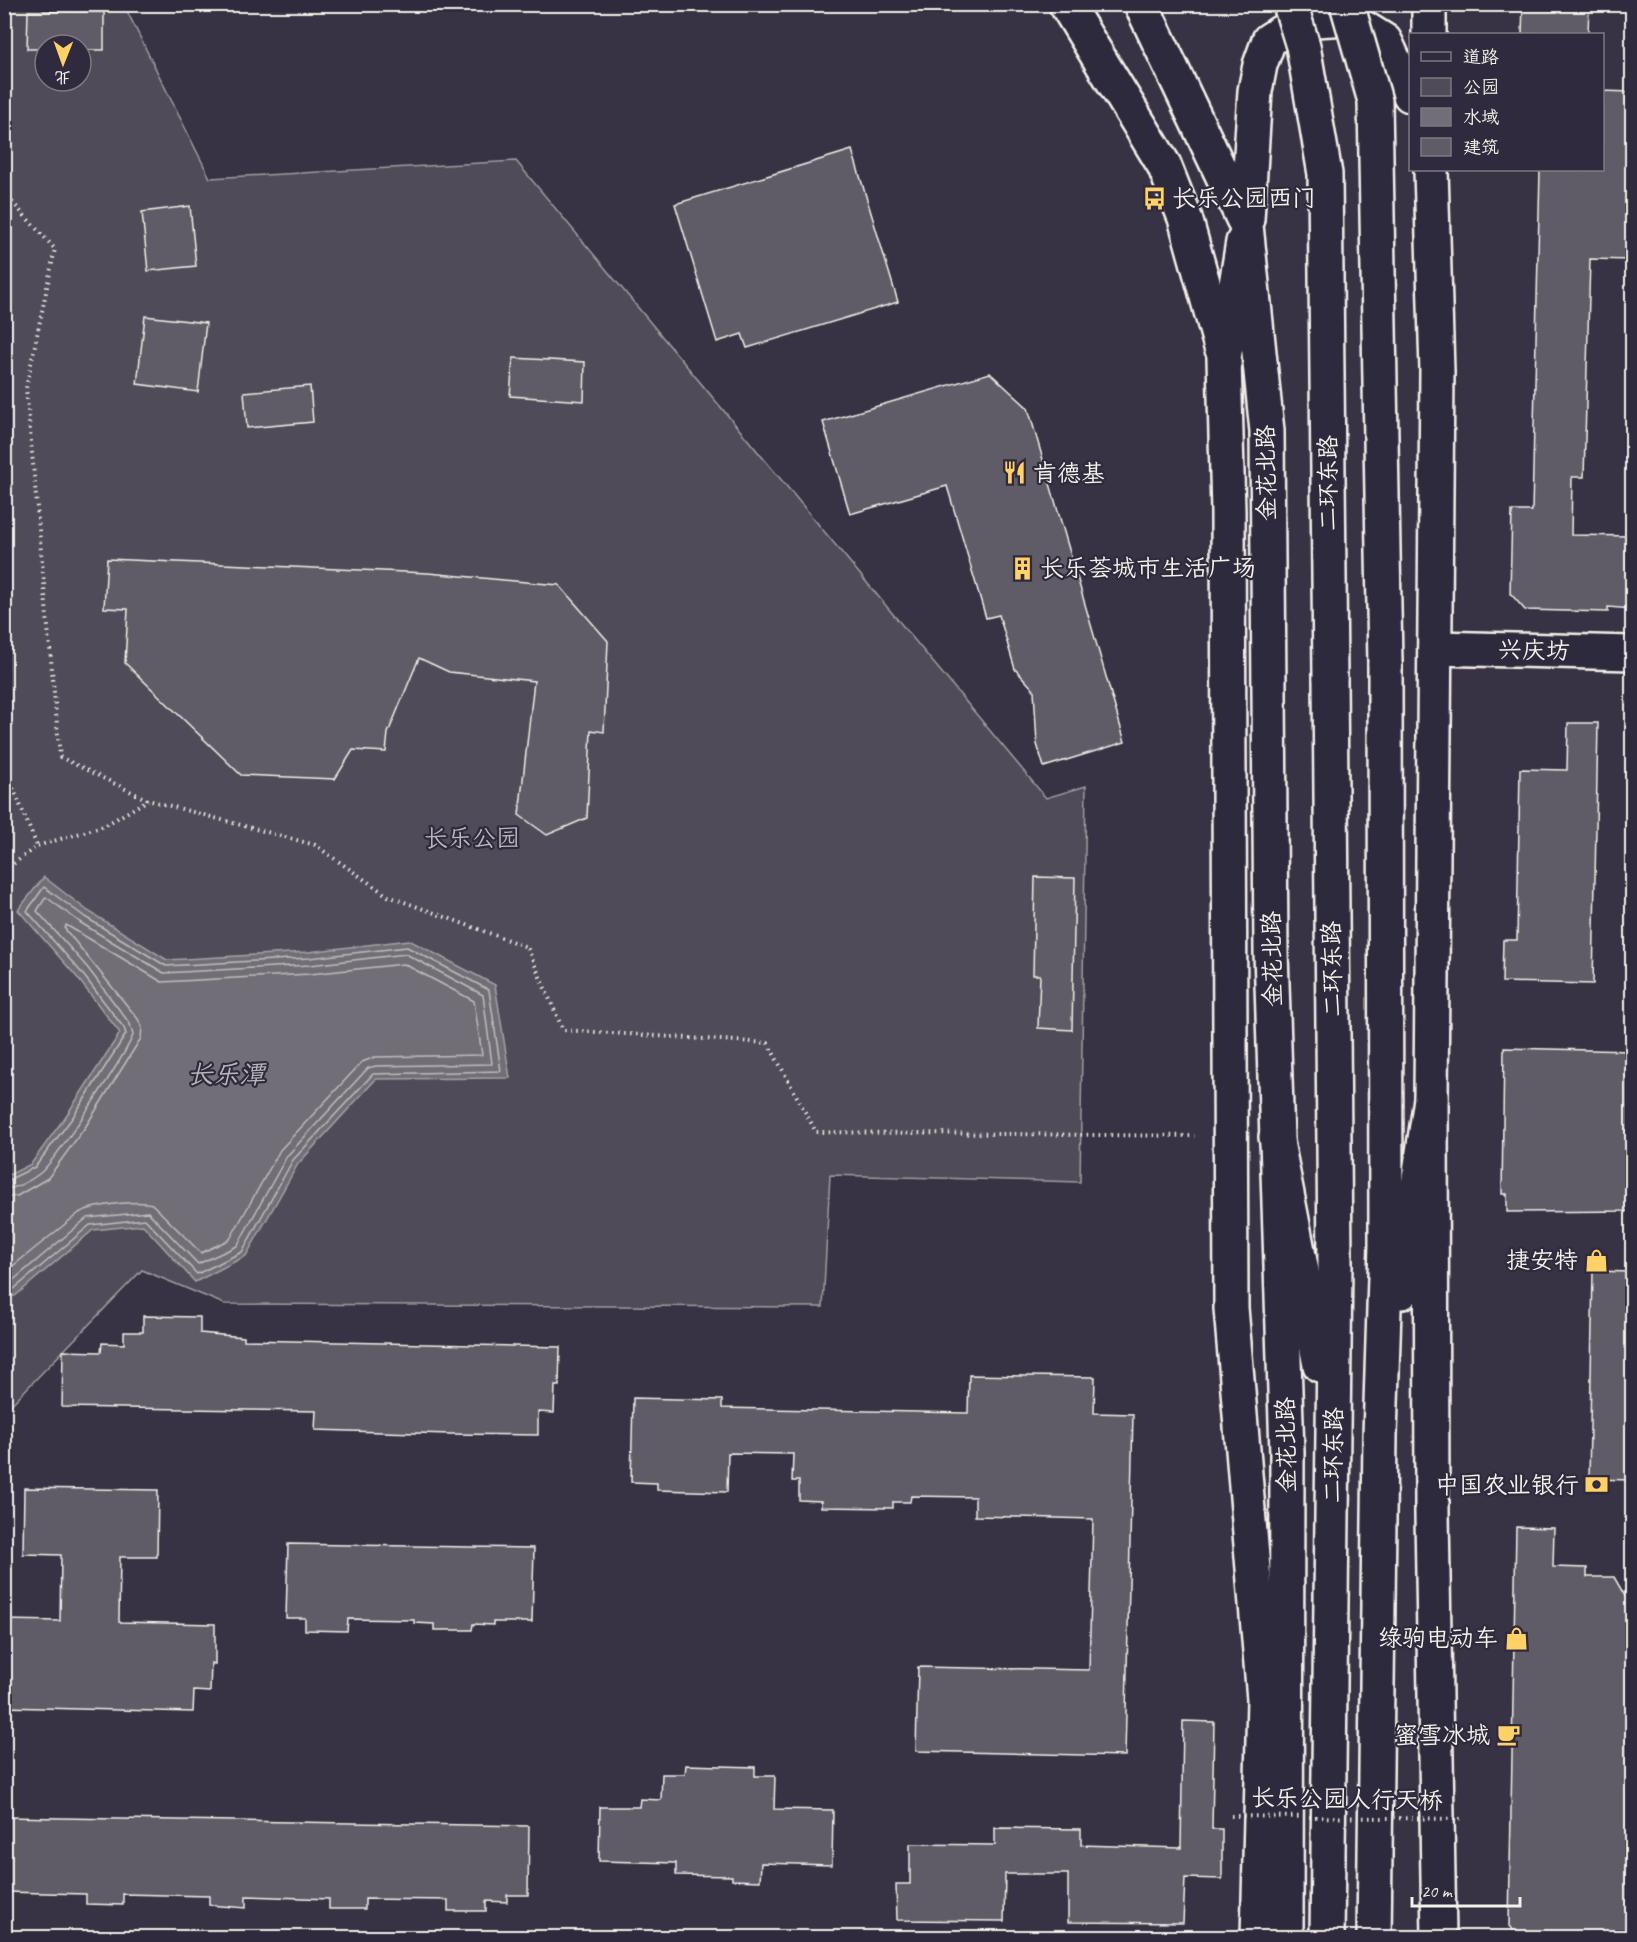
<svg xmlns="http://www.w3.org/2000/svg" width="1637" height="1942" viewBox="0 0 1637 1942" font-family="Caveat,'LXGW WenKai TC',sans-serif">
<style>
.green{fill:#504b59;stroke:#a29ea0;stroke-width:1.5;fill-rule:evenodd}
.water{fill:#726e77;stroke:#a6a2a4;stroke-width:1.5}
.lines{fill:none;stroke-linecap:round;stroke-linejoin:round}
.shore{stroke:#c0bdbb;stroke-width:1.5}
.building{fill:#5f5c67;stroke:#f4f1e8;stroke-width:1.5}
.minor-casing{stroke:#f4f1e8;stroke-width:38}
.secondary-casing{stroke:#f4f1e8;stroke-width:38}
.trunk-casing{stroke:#f4f1e8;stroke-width:38}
.path{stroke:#f4f1e8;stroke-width:4;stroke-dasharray:1.5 4.5;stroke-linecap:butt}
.minor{stroke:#2f2a3d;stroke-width:33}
.secondary{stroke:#2f2a3d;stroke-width:33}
.trunk{stroke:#2f2a3d;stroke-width:33}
.trunk-bridge-casing{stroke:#f4f1e8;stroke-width:38;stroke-linecap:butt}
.path-bridge{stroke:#f4f1e8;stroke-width:4;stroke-dasharray:1.5 4.5;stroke-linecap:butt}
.trunk-bridge{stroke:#2f2a3d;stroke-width:33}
.labels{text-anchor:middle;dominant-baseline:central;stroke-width:4.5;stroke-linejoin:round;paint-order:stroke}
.poi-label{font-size:24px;fill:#f4f1e8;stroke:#2f2a3d;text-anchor:end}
.street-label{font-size:24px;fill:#f4f1e8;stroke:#2f2a3d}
.park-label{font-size:24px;fill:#bbb7b6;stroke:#2f2a3d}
.water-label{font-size:26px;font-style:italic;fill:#bab6b5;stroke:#2f2a3d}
</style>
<rect width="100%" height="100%" fill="#373244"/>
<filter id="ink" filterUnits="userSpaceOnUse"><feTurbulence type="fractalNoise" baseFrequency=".0167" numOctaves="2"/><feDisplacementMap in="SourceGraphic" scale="12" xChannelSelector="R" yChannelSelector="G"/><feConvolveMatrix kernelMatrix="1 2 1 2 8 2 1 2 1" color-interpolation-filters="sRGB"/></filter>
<g filter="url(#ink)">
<path class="green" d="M 5,5 L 124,5 L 210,178 L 516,161 L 1046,798 L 1086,786 L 1080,1182 L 830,1175 L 823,1307 L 224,1304 L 142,1270 L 5,1411 ZM 45,45 L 81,45 L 81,81 L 45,81 Z"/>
<path class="water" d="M 44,877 L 88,911 L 167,960 L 308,952 L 409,940 L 495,985 L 510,1078 L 376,1079 L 298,1164 L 246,1256 L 195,1282 L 143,1225 L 93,1230 L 15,1296 L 5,1296 L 5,1177 L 31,1164 L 68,1113 L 120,1033 L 76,976 L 18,910 Z"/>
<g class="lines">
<g class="shore">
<path d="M 4,1182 L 35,1167 L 73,1117 L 126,1034 L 124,1028 L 81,972 L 27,911 L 44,887 L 85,917 L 166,966 L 309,958 L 407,947 L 489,990 L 501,1071 L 373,1074 L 293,1160 L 242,1252 L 197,1274 L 145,1219 L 90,1225 L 14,1289 L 4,1290"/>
<path d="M 4,1189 C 15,1189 30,1181 39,1174 C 54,1163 127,1053 133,1035 L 130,1024 L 87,967 L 37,911 L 46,897 L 81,923 L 164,973 L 310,965 L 406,954 L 483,995 L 492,1064 L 376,1066 L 368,1068 L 287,1156 L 237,1246 L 198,1264 L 148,1212 L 87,1218 L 11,1282 L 4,1282"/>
<path d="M 4,1198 L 17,1196 L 48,1178 L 86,1126 L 141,1038 L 142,1027 L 138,1019 L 65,929 L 66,925 L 162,982 L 310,974 L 404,964 L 474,1001 L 482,1055 L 375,1057 L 362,1062 L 280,1150 L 230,1239 L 201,1253 L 152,1204 C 138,1200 92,1205 79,1213 L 4,1273"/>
</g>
</g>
<g class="building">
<path d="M 1523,4 L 1589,4 L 1588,34 L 1522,34 Z"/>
<path d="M 28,11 L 104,12 L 104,50 L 81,50 L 81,45 L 45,45 L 45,49 L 27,49 Z"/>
<path d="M 1602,91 L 1632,92 L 1632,260 L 1590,259 L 1584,477 L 1572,477 L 1571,535 L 1632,536 L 1632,609 L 1608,607 L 1608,612 L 1525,610 L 1510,593 L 1512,511 L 1532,511 L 1540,170 L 1602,170 Z"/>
<path d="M 852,150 L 898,302 L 747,348 L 742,334 L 717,342 L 675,204 Z"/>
<path d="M 190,206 L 196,266 L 148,271 L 142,212 Z"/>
<path d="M 145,316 L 206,323 L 198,392 L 137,384 Z"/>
<path d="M 513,358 L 585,362 L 584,401 L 510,396 Z"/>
<path d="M 990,373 L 1028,408 L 1125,742 L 1044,767 L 1037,744 L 1034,690 L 1015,669 L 999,615 L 986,618 L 947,486 L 850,514 L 823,422 Z"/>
<path d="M 310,386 L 313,422 L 247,428 L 244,392 Z"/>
<path d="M 107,559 L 428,573 L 559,585 L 608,641 L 604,732 L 591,730 L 587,818 L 547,835 L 519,815 L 534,681 L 449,672 L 419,658 L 388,733 L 386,752 L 353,750 L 335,779 L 241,775 L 125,663 L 128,609 L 104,608 Z"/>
<path d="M 1568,723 L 1598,723 L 1593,984 L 1502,982 L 1503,940 L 1517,940 L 1520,769 L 1567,770 Z"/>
<path d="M 1035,877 L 1075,878 L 1072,1030 L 1038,1028 L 1040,975 L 1033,975 Z"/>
<path d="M 1504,1048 L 1632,1051 L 1632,1211 L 1507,1212 L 1507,1194 L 1502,1194 Z"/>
<path d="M 1593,1271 L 1632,1272 L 1632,1480 L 1589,1479 Z"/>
<path d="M 143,1316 L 200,1317 L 200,1333 L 244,1337 L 244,1340 L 560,1347 L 559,1386 L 555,1386 L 554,1413 L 538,1412 L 538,1435 L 450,1434 L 315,1430 L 316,1411 L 62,1407 L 63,1351 L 101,1352 L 102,1343 L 124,1344 L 124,1332 L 143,1332 Z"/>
<path d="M 969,1375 L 1095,1377 L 1094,1413 L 1133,1414 L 1125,1756 L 916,1751 L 918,1667 L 1089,1670 L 1093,1519 L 975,1516 L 975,1497 L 911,1496 L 910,1502 L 893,1502 L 893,1508 L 821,1507 L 821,1501 L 799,1500 L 799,1481 L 792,1481 L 793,1454 L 728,1453 L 727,1492 L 657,1490 L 657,1483 L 631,1482 L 633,1398 L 722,1400 L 722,1408 L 968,1413 Z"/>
<path d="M 24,1488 L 158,1490 L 157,1557 L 120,1557 L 119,1622 L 215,1624 L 215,1664 L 211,1663 L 210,1692 L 194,1691 L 193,1712 L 4,1707 L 4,1620 L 60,1621 L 61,1555 L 23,1554 Z"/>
<path d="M 1516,1527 L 1554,1528 L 1553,1567 L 1587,1568 L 1587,1577 L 1614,1577 L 1632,1608 L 1632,1938 L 1520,1938 L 1509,1926 Z"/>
<path d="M 288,1544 L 534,1548 L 532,1622 L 493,1622 L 493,1625 L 473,1624 L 472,1630 L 434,1630 L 434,1624 L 414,1623 L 414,1620 L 348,1619 L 347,1631 L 305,1630 L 305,1618 L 286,1618 Z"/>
<path d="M 1183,1721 L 1214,1722 L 1212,1829 L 1222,1829 L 1222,1879 L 1185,1878 L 1183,1923 L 1068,1922 L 1068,1874 L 1005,1874 L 1004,1921 L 897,1920 L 896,1884 L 910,1884 L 910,1844 L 995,1845 L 995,1828 L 1081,1829 L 1081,1845 L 1181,1848 Z"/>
<path d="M 686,1765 L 755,1767 L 755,1776 L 775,1776 L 774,1809 L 833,1810 L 832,1865 L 761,1863 L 760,1881 L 732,1880 L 732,1876 L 676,1875 L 676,1863 L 599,1861 L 600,1807 L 639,1807 L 640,1799 L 661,1800 L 662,1774 L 685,1774 Z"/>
<path d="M 4,1817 L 529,1826 L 528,1895 L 507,1895 L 507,1902 L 486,1901 L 486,1911 L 448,1911 L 448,1900 L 365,1899 L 365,1909 L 329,1909 L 329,1899 L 246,1896 L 246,1908 L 209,1905 L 209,1896 L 123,1894 L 123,1905 L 86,1904 L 86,1894 L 4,1892 Z"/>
</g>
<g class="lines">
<defs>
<g id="minor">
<path d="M 1066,4 L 1164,165 L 1185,218 L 1221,347"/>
<path d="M 1243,242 L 1224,358 L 1228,512 L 1231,1308 L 1264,1699 L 1258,1938"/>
<path d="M 1435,648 L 1632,653"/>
</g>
<g id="secondary">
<path d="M 1141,4 L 1246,225 L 1267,431 L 1271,952 L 1287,1453 L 1286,1938"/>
<path d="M 1429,4 L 1429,34"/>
<path d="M 1431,170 L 1437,371 L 1431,1099 L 1432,1514 L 1439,1938"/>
<path d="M 1247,219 L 1255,91 L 1260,65 L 1269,40 L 1299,21 L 1348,18 L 1385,41 L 1410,95"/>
</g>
<g id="trunk">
<path d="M 1276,1137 L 1320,1365"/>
<path d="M 1402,1292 L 1431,1099"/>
<path d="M 1327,1938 L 1335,1263 L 1330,677"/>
<path d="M 1374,1938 L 1380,1436 L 1386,1245 L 1385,663"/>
</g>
</defs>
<use href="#minor" class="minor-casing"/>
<use href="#secondary" class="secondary-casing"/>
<use href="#trunk" class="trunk-casing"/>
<g class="path">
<path d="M 4,193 L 55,249 L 26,388 L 60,757 L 148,800 L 315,845 L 388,896 L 527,947 L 563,1030 L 768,1043 L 816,1132 L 1195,1136"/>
<path d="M 4,766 L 37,846"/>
<path d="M 4,871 L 37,846 L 104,826 L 148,800"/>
</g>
<use href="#minor" class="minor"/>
<use href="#secondary" class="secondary"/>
<use href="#trunk" class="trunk"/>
<defs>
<g id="trunk-bridge">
<path d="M 1290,4 L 1303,46 L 1325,174 L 1330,677"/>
<path d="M 1347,4 L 1375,101 L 1385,663"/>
</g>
</defs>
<use href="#trunk-bridge" class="trunk-bridge-casing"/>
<path class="path-bridge" d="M 1231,1816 L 1463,1819"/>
<use href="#trunk-bridge" class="trunk-bridge"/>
</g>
</g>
<defs>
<symbol id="bus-bare" viewBox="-9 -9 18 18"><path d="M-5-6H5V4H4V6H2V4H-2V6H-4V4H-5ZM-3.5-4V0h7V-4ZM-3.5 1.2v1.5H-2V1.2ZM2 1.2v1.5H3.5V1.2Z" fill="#ffd166" stroke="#2f2a3d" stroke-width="2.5" paint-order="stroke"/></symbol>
<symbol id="restaurant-bare" viewBox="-9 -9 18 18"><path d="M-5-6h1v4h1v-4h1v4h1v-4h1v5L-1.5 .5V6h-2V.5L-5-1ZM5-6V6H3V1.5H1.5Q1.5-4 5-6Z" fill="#ffd166" stroke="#2f2a3d" stroke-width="2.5" paint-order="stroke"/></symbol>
<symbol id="building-bare" viewBox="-9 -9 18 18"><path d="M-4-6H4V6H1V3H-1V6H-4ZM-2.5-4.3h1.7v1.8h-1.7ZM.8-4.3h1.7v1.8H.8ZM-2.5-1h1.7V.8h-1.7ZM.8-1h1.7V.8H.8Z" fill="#ffd166" stroke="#2f2a3d" stroke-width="2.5" paint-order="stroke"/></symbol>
<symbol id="shop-bare" viewBox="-9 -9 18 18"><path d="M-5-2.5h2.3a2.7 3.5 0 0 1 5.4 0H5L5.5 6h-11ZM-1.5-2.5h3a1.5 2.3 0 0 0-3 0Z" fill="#ffd166" stroke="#2f2a3d" stroke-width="2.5" paint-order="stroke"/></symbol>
<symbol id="bank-bare" viewBox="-9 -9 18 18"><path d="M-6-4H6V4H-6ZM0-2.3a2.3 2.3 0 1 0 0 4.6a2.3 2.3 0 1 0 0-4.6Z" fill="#ffd166" stroke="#2f2a3d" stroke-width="2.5" paint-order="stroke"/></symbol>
<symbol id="cafe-bare" viewBox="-9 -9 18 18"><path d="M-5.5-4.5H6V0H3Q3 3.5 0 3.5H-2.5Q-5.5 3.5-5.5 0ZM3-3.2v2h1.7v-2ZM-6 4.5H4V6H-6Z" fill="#ffd166" stroke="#2f2a3d" stroke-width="2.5" paint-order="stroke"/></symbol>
</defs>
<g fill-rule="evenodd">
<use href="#bus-bare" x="1138" y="182" width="33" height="33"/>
<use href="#restaurant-bare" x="998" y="456" width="33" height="33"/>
<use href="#building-bare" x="1006" y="552" width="33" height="33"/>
<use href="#shop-bare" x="1580" y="1244" width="33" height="33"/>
<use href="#bank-bare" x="1580" y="1468" width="33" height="33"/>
<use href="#shop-bare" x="1500" y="1622" width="33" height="33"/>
<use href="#cafe-bare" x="1492" y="1718" width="33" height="33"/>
</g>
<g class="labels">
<g class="poi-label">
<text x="1172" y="198" text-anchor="start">长乐公园西门</text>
<text x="1033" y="473" text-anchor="start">肯德基</text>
<text x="1040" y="568" text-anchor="start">长乐荟城市生活广场</text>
<text x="1578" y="1260">捷安特</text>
<text x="1579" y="1485">中国农业银行</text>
<text x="1498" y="1638">绿驹电动车</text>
<text x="1490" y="1735">蜜雪冰城</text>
</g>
<g class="street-label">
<text transform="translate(1266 473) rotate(-91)">金花北路</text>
<text transform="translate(1328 483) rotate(-90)">二环东路</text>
<text transform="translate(1534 650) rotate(1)">兴庆坊</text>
<text transform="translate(1272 959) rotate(-91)">金花北路</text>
<text transform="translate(1332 969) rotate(-91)">二环东路</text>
<text transform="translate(1286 1445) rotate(-91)">金花北路</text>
<text transform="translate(1333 1455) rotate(-89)">二环东路</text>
<text transform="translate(1347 1799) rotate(1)">长乐公园人行天桥</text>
</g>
<g class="park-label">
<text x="472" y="838">长乐公园</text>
</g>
<g class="water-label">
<text x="226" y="1074">长乐潭</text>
</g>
</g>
<rect width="1637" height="1942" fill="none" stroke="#2f2a3d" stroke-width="24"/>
<rect x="12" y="12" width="1613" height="1918" fill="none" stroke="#f4f1e8" stroke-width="2" filter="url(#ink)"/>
<rect x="1409" y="33" width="195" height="138" fill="#2f2a3d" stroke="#7e7a81" stroke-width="1.5"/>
<rect x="1421" y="52" width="30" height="9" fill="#2f2a3d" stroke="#7e7a81" stroke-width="1.5"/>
<text x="1463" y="63" font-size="18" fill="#f4f1e8">道路</text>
<rect x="1421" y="78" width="30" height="18" fill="#504b59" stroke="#7e7a81" stroke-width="1.5"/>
<text x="1463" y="93" font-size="18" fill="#f4f1e8">公园</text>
<rect x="1421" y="108" width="30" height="18" fill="#726e77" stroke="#7e7a81" stroke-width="1.5"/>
<text x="1463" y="123" font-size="18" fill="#f4f1e8">水域</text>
<rect x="1421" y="138" width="30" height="18" fill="#5f5c67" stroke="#7e7a81" stroke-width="1.5"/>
<text x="1463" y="153" font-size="18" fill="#f4f1e8">建筑</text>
<g transform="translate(63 63) rotate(181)"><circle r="28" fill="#2f2a3d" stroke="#7e7a81" stroke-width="1.5"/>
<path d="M0-4.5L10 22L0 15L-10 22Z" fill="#ffd166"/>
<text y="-9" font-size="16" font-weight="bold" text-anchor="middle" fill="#f4f1e8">北</text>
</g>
<path d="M1412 1897v9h108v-9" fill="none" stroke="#f4f1e8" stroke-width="3"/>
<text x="1421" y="1897" font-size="18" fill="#f4f1e8" stroke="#2f2a3d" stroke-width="4.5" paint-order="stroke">20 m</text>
</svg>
